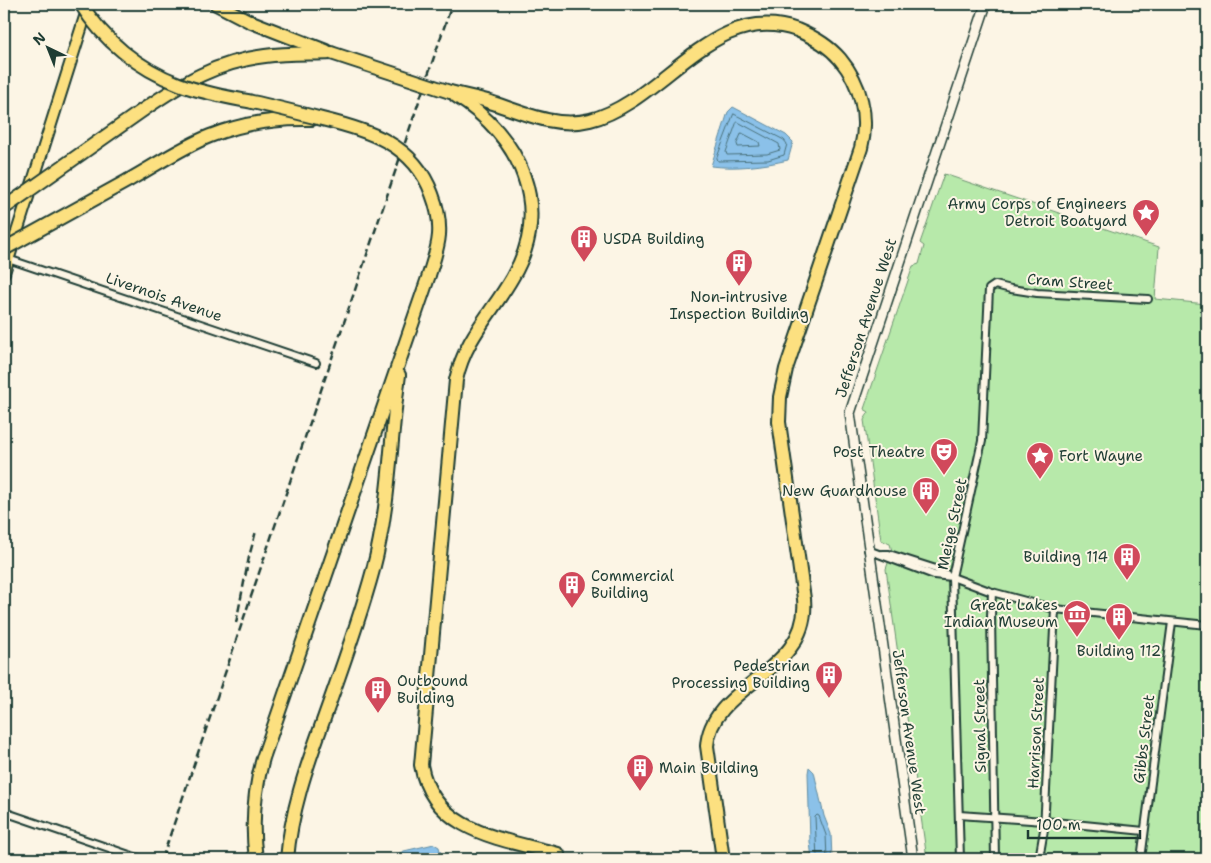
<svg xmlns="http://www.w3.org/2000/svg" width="1211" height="863" viewBox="0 0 1211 863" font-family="'Shantell Sans',sans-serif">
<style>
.green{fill:#b7e9aa;stroke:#6b936f}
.water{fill:#8bc1e9;stroke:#608ca1}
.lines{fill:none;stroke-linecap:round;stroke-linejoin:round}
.shore{stroke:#4a727c;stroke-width:1}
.minor-casing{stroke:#1f3d34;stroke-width:10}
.secondary-casing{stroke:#1f3d34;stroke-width:12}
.primary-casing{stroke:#1f3d34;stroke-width:14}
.motorway-casing{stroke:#1f3d34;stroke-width:16}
.minor{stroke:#fcf5e5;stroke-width:6}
.secondary{stroke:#fcf5e5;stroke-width:9}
.primary{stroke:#fce080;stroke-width:10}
.motorway{stroke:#fce080;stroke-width:12}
.rail{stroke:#1f3d34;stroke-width:2.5;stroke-dasharray:8 4;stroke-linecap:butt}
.motorway-bridge-casing{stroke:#1f3d34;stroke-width:16;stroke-linecap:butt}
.motorway-bridge{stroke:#fce080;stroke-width:12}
.labels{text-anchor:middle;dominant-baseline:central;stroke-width:4;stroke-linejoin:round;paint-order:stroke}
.poi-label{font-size:15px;fill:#1f3d34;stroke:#fcf5e5;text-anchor:end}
.street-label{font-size:15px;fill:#1f3d34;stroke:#fcf5e5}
</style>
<rect width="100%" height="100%" fill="#fcf5e5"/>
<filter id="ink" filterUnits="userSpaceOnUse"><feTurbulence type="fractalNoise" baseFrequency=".02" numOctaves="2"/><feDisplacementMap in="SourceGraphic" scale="10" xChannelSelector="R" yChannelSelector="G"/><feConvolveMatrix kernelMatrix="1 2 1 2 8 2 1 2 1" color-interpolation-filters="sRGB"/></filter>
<g filter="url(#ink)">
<path class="green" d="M 944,174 L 1159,247 L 1155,299 L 1207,304 L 1207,859 L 927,859 L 886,569 L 892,551 L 890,544 L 881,540 L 864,420 L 869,412 L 864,409 L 913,266 L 919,264 L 924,246 L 920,243 Z"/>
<g class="water">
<path d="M 733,107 L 786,135 L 793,142 L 788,160 C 763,166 736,169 711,166 L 728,112 Z"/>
<path d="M 809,767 L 814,772 L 824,816 L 831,834 L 832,859 L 812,859 L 810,842 L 808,773 Z"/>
<path d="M 434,844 L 439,847 L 442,859 L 388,859 L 404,851 Z"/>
</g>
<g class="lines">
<g class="shore">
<path d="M 734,114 L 784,140 L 787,144 L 784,155 L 768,160 L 718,161 L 717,158 Z"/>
<path d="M 738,122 L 779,144 L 780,150 L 767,154 L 727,155 L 726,152 L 736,124 Z"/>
<path d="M 742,133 L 759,142 L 760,146 L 738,147 L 737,144 Z"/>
<path d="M 817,859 L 815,817 L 817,815 L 819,816 L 826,835 L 827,859"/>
</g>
<defs>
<g id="minor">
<path d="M 8,259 L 316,363"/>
<path d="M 868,550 L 934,575 L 952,577 L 992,592 L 1055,609 L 1207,625"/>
<path d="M 882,554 L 889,554 L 936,569 L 946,574"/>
<path d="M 992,592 L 991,616 L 995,859"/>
<path d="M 4,812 L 141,859"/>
<path d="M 959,815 L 1044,821 L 1144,831"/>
<path d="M 960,859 L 952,577 L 982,441 L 989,289 L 995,285 L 1011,289 L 1037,293 L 1148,299"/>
<path d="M 1039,859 L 1044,830 L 1055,609"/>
<path d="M 1141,859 L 1172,622"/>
</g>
<path id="secondary" d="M 913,859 L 850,413 L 986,4"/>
<path id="primary" d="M 4,273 L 89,4"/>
<g id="motorway">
<path d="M 216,4 L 249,21 L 326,51"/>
<path d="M 450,92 C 462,95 474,97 487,101 C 519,111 555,129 590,120 C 663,102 713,0 797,30 C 814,37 829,46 840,59 C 861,84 869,117 861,148 L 786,369 L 780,397 L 779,422 L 804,599 C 811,674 711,683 707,746 L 723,859"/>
<path d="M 456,96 C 520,136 554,208 512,278 C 492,313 465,338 456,380 L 421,765 C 433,833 504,839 558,854 L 559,859"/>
<path d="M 143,110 C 182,83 217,62 265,56 C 287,53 309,54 331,53"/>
<path d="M 129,180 C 156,165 182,147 210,136 C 243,123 277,118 312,119"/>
<path d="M 256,859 C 251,824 254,792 263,758 L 429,275"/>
<path d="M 287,859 C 291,812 306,768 322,724 C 340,673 359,622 373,570 C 390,506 390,440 399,375"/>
</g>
</defs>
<use href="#minor" class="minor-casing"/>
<use href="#secondary" class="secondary-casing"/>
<use href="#primary" class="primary-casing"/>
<use href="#motorway" class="motorway-casing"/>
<use href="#minor" class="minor"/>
<use href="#secondary" class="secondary"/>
<use href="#primary" class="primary"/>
<use href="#motorway" class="motorway"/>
<g class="rail">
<path d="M 236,623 L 249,557 L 256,531"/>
<path d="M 162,859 L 452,4"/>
</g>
<defs>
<g id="motorway-bridge">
<path d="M 81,4 C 103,40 139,69 179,84 C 202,93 227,97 252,102 C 276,107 299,113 322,119 C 368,130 414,144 432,194 C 437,207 440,221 439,235 C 438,248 433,262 429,275"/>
<path d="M 331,53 L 450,92"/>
<path d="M 4,208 L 143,110"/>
<path d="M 4,249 L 129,180"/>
</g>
</defs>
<use href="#motorway-bridge" class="motorway-bridge-casing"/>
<use href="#motorway-bridge" class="motorway-bridge"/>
</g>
</g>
<defs>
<symbol id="sight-pin" viewBox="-11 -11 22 30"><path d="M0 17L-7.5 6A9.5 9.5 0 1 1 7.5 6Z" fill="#d1495b" stroke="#fcf5e5"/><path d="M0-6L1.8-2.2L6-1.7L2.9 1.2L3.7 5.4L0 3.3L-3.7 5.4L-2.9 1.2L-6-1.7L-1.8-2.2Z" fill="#fff"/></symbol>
<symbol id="building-pin" viewBox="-11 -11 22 30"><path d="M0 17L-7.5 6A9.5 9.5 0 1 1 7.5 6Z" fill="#d1495b" stroke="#fcf5e5"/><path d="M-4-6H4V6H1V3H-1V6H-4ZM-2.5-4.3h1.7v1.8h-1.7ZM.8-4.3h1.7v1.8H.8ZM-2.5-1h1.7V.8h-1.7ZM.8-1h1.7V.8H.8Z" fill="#fff"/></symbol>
<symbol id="theatre-pin" viewBox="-11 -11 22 30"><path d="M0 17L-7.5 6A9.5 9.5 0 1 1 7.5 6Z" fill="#d1495b" stroke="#fcf5e5"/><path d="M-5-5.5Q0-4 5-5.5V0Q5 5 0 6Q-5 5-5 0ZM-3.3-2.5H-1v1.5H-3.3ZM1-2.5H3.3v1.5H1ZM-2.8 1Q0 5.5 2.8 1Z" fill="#fff"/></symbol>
<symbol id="museum-pin" viewBox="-11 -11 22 30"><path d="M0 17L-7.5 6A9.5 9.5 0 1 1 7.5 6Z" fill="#d1495b" stroke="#fcf5e5"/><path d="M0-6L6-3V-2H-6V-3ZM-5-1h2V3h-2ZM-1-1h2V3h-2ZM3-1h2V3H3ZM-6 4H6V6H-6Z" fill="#fff"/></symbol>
</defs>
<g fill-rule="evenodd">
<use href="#sight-pin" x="1130" y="197" width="32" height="43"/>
<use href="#building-pin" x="568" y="223" width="32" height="43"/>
<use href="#building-pin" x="723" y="247" width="32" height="43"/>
<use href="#theatre-pin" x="928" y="436" width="32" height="43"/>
<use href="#sight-pin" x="1024" y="440" width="32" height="43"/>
<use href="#building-pin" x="910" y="475" width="32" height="43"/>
<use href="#building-pin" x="1111" y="541" width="32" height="43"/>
<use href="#building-pin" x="556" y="569" width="32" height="43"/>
<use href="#museum-pin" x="1061" y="598" width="32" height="43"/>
<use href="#building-pin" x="1103" y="601" width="32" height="43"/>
<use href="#building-pin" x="813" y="659" width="32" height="43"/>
<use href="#building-pin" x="362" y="674" width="32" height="43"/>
<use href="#building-pin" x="624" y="752" width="32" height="43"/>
</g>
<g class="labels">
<g class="poi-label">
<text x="1127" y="204">Army Corps of Engineers<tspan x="1127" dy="17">Detroit Boatyard</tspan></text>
<text x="603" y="239" text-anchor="start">USDA Building</text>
<text x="739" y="297" text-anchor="middle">Non-intrusive<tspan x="739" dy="17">Inspection Building</tspan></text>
<text x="925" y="452">Post Theatre</text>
<text x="1059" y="456" text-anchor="start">Fort Wayne</text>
<text x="907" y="491">New Guardhouse</text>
<text x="1108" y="557">Building 114</text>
<text x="591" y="576" text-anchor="start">Commercial<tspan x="591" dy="17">Building</tspan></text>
<text x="1058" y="605">Great Lakes<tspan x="1058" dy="17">Indian Museum</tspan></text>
<text x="1119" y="651" text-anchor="middle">Building 112</text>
<text x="810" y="666">Pedestrian<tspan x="810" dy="17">Processing Building</tspan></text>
<text x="397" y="681" text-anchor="start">Outbound<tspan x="397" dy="17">Building</tspan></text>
<text x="659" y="768" text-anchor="start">Main Building</text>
</g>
<g class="street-label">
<text transform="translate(1070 282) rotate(4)">Cram Street</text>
<text transform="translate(164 297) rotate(19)">Livernois Avenue</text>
<text transform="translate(866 318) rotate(-72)">Jefferson Avenue West</text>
<text transform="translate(952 524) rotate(-78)">Meige Street</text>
<text transform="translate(980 726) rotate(-91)">Signal Street</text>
<text transform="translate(909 732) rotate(82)">Jefferson Avenue West</text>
<text transform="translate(1036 733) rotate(-87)">Harrison Street</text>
<text transform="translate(1144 739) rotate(-83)">Gibbs Street</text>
</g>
</g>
<rect width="1211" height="863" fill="none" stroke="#fcf5e5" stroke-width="20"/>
<rect x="10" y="10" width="1191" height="843" fill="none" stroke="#1f3d34" stroke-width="2" filter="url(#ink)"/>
<g transform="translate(48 48) rotate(317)" stroke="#fcf5e5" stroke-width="4" paint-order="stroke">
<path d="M0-4L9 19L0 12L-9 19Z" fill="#1f3d34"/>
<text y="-8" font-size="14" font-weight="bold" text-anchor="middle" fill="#1f3d34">N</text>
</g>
<path d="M1028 830v8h112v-8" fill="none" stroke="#1f3d34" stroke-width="2.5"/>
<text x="1036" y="830" font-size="15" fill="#1f3d34" stroke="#fcf5e5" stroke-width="4" paint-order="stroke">100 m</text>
</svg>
